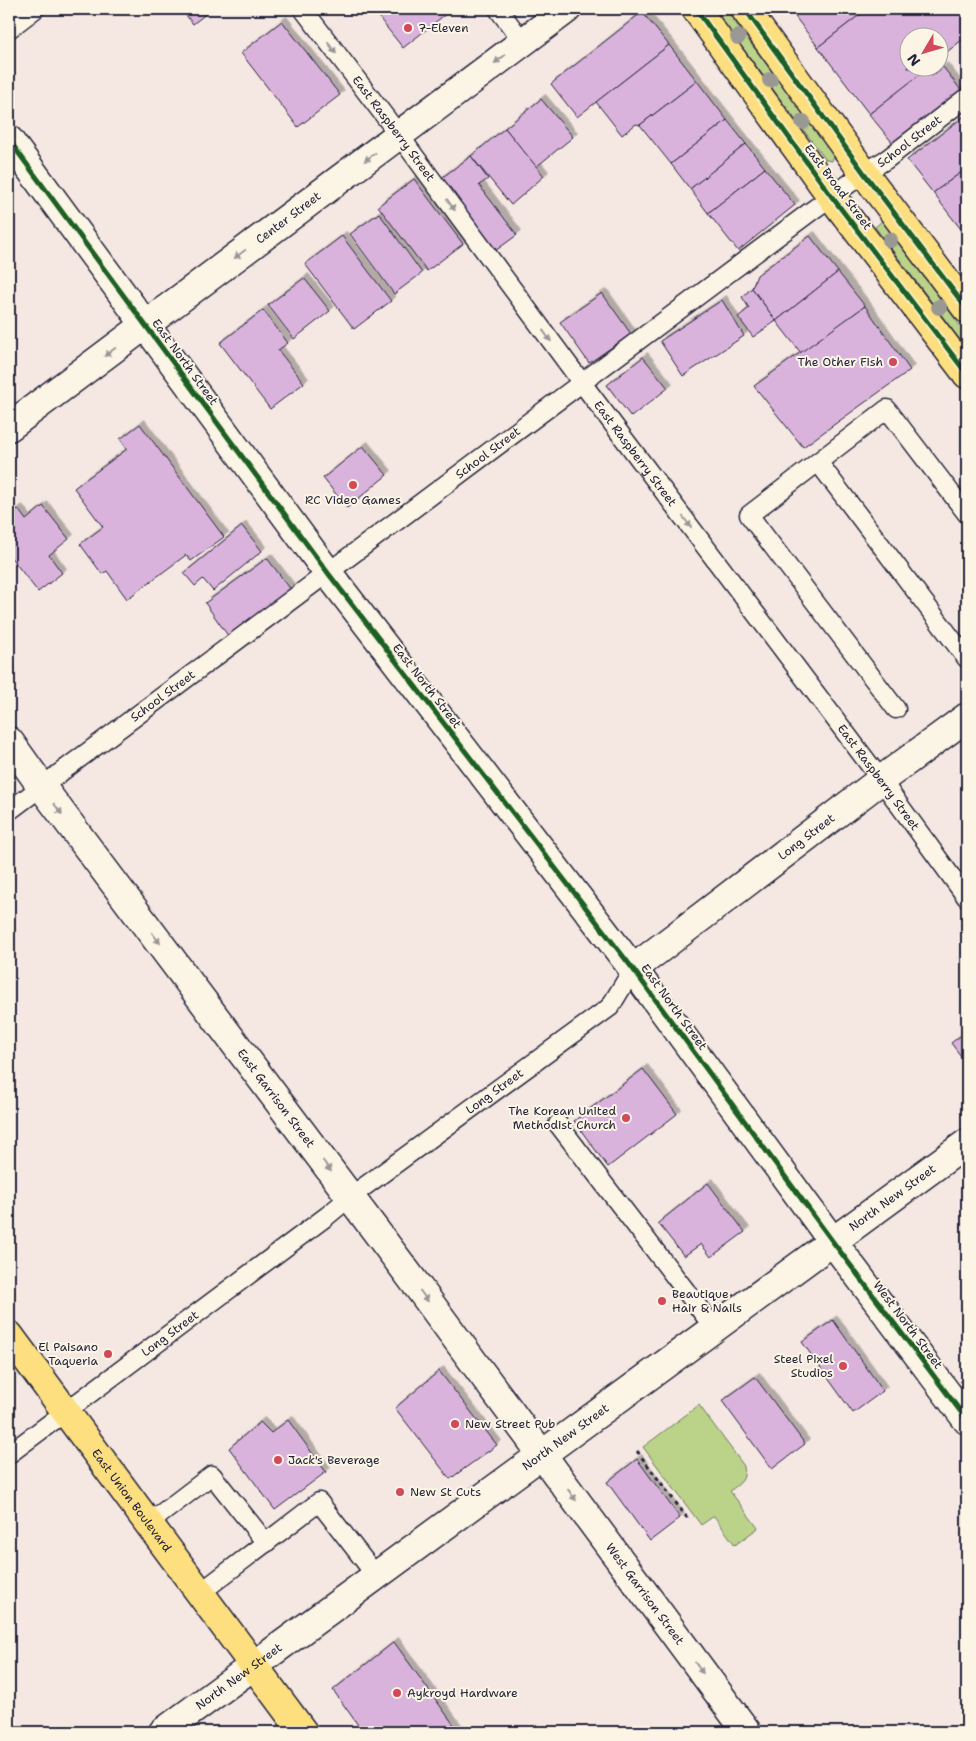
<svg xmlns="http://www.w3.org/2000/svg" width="976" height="1741" viewBox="0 0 976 1741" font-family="'Shantell Sans',sans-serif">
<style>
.green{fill:#bbd289;stroke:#6e7a62}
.building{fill:#dab3dc;stroke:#22223b;filter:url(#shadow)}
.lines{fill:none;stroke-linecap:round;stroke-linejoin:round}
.service-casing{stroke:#22223b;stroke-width:21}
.minor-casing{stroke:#22223b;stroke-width:31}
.secondary-casing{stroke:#22223b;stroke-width:31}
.primary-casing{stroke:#22223b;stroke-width:31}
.path{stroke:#22223b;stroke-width:3;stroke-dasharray:4 4;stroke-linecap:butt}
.service{stroke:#fcf5e5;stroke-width:18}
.minor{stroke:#fcf5e5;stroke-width:28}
.secondary{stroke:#fcf5e5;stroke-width:28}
.primary{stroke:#fedf80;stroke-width:28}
.cycleway-casing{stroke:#fcf5e5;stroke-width:8}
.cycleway{stroke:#1b5e20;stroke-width:5}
.tree{fill:#9a9893}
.oneway{fill:#9a9698}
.poi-dot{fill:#d1495b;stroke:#fcf5e5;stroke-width:2}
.labels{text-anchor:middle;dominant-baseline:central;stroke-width:4;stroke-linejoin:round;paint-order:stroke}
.poi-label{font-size:12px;fill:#22223b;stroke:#fcf5e5;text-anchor:start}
.street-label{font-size:12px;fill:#22223b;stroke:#fcf5e5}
</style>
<defs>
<filter id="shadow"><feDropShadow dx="4.5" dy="-4.5" stdDeviation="0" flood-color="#0004"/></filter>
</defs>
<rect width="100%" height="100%" fill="#f5e8e3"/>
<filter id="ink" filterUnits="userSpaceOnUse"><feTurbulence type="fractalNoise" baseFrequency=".02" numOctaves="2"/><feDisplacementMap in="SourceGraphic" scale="10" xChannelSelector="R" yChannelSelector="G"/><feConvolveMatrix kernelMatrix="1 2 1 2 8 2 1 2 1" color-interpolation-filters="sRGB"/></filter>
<g filter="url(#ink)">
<g class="green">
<path d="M 713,9 L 725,9 L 834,154 L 832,161 L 826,160 Z"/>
<path d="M 882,221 L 967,335 L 967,349 L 875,227 Z"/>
<path d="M 699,1405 L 744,1466 C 746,1481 741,1482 730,1491 L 758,1528 L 735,1545 L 714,1516 L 701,1525 L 643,1447 Z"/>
</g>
<g class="building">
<path d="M 181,9 L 212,9 L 193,24 Z"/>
<path d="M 372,9 L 452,9 L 403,48 Z"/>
<path d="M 792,9 L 867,9 L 818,47 L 790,10 Z"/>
<path d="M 867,9 L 967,9 L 967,36 L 938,59 L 938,38 L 908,38 L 908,68 L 929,68 L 869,114 L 818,47 Z"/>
<path d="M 642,12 L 669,45 L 577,117 L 551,84 Z"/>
<path d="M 282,21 L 340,95 L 298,127 L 241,53 Z"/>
<path d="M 669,45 L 697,81 L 640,125 L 636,124 L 622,135 L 596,102 Z"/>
<path d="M 943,67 L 964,94 L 896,147 L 869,114 L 927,69 L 932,76 Z"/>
<path d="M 697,81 L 727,120 L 671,164 L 640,125 Z"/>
<path d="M 541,99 L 573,137 L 536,167 L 505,128 Z"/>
<path d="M 967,114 L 967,168 L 933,193 L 907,160 Z"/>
<path d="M 727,120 L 746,144 L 690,189 L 671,164 Z"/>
<path d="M 505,128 L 544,176 L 511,205 L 471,156 Z"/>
<path d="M 746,144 L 765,168 L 708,213 L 690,189 Z"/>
<path d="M 471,156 L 488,179 L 479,185 L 517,235 L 495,251 L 440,179 Z"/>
<path d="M 765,168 L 795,205 L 738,251 L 708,213 Z"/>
<path d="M 967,168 L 967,223 L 960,228 L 933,193 Z"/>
<path d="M 414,179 L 463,244 L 427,271 L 378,206 Z"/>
<path d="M 379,213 L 422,273 L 394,294 L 350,234 Z"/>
<path d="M 342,236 L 391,301 L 354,329 L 305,264 Z"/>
<path d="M 810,236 L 838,272 L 776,321 L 752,288 L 757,275 Z"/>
<path d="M 838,272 L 865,306 L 801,353 L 776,321 Z"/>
<path d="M 304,278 L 330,311 L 294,339 L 268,305 Z"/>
<path d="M 752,288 L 776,321 L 753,337 L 738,317 L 749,308 L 742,297 Z"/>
<path d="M 602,293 L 631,334 L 589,363 L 560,322 Z"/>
<path d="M 722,300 L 744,336 L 683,376 L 660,341 Z"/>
<path d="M 865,306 L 910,370 L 803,447 L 754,386 Z"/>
<path d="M 263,310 L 288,343 L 278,350 L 304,383 L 270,409 L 220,343 Z"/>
<path d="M 643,357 L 668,388 L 631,417 L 607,385 Z"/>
<path d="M 140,424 L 224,537 L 191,561 L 186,555 L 127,599 L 107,571 L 102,574 L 80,544 L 103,527 L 74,488 L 127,449 L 120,439 Z"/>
<path d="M 363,446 L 387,475 L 347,508 L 323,478 Z"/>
<path d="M 43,506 L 69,539 L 49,555 L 62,573 L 38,592 L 9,555 L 9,516 L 18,509 L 26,520 Z"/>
<path d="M 242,526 L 262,551 L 213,591 L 203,579 L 195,586 L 184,573 Z"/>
<path d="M 267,558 L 292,591 L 229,637 L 205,603 Z"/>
<path d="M 967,1031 L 967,1064 L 951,1043 Z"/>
<path d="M 643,1069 L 677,1114 L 608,1167 L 574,1121 Z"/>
<path d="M 708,1183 L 745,1232 L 711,1257 L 701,1244 L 684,1256 L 658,1223 Z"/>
<path d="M 833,1320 L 883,1391 L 853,1413 L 802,1342 Z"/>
<path d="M 439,1371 L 497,1445 L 450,1479 L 395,1408 Z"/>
<path d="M 755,1377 L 805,1444 L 772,1469 L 722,1401 Z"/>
<path d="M 288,1420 L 326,1472 L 275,1510 L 229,1448 L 260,1422 L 271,1433 Z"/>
<path d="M 637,1459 L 680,1518 L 650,1541 L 607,1482 Z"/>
<path d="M 394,1642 L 459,1732 L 363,1732 L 333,1690 Z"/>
</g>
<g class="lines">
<defs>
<g id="service">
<path id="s1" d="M 303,9 L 399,135 L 582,383 L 881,780 L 967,898"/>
<path d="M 498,9 L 523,42"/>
<path d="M 9,29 L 35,9"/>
<path d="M 818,462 L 749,515 L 896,709"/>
<path d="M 967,514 L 887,409 L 818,462 L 967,659"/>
<path id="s2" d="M 9,811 L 810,212 L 864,173 L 887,159 L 967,97"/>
<path d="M 558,1124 L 715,1329"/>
<path id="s3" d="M 9,1454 L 327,1216 L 350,1197 L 610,1007 L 633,969"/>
<path d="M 149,1523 L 212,1475 L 266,1543"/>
<path d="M 200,1593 L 319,1502 L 377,1577"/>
</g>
<g id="minor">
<path d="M 9,140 L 328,573 L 633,969 L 833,1242 L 967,1420"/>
<path id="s4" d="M 9,741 L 42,787 L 424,1295 L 747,1732"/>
<path id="s5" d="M 633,969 L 881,780 L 967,717"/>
</g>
<g id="secondary">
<path id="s6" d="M 9,427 L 567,9"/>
<path id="s7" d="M 163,1732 L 967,1143"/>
</g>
<g id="primary">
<path d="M 696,9 L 832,197 L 967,374"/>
<path d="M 745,9 L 864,173 L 967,309"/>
<path id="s8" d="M 9,1335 L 303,1732"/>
</g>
</defs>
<use href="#service" class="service-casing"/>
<use href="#minor" class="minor-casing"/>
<use href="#secondary" class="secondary-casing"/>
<use href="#primary" class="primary-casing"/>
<path class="path" d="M 637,1451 L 688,1519"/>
<use href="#service" class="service"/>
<use href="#minor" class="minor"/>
<use href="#secondary" class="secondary"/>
<use href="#primary" class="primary"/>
<defs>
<g id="cycleway">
<path d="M 696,9 L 832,197 L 967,374"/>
<path d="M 745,9 L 864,173 L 967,309"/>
<path d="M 9,140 L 328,573 L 633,969 L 833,1242 L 967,1420"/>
</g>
</defs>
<use href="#cycleway" class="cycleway-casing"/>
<use href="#cycleway" class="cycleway"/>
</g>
<g class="tree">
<circle cx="738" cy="37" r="8"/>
<circle cx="770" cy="80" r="8"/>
<circle cx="803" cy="122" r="8"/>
<circle cx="890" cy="240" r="8"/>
<circle cx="939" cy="307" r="8"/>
</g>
<defs><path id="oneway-solid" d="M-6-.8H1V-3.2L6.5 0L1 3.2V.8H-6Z" transform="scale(1.25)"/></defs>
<g class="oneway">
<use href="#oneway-solid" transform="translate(332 48) rotate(53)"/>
<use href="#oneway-solid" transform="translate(500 59) rotate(143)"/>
<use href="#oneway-solid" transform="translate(370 157) rotate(143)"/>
<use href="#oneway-solid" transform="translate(451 205) rotate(54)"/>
<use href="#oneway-solid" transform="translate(240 254) rotate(143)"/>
<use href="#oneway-solid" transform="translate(547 336) rotate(54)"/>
<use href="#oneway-solid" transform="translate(110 352) rotate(143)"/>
<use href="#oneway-solid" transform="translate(687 522) rotate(53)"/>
<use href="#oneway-solid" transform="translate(58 809) rotate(53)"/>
<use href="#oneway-solid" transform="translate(156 938) rotate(53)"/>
<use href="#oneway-solid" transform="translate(327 1166) rotate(53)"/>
<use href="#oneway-solid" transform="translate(424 1296) rotate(53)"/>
<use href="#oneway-solid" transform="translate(572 1495) rotate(54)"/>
<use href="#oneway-solid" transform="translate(699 1668) rotate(54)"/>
</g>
</g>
<g class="poi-dot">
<circle cx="408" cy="28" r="5"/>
<circle cx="893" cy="362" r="5"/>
<circle cx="353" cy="485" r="5"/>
<circle cx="626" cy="1118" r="5"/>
<circle cx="662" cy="1301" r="5"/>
<circle cx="108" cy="1354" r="5"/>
<circle cx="843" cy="1366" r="5"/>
<circle cx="455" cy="1424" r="5"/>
<circle cx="278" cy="1460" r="5"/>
<circle cx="400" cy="1492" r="5"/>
<circle cx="397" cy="1693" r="5"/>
</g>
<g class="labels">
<g class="poi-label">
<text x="418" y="28">7-Eleven</text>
<text x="883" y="362" text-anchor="end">The Other Fish</text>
<text x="353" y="500" text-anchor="middle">RC Video Games</text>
<text x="616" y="1111" text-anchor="end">The Korean United<tspan x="616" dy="14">Methodist Church</tspan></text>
<text x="672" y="1294">Beautique<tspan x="672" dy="14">Hair &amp; Nails</tspan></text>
<text x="98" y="1347" text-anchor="end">El Paisano<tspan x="98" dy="14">Taqueria</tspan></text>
<text x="833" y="1359" text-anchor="end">Steel Pixel<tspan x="833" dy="14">Studios</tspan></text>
<text x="465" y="1424">New Street Pub</text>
<text x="288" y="1460">Jack's Beverage</text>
<text x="410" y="1492">New St Cuts</text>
<text x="407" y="1693">Aykroyd Hardware</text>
</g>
<g class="street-label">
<text stroke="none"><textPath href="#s1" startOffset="150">East Raspberry Street</textPath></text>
<text stroke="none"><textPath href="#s2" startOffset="1122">School Street</textPath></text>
<text transform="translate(838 187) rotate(53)">East Broad Street</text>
<text stroke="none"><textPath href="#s6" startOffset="349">Center Street</textPath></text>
<text transform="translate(185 362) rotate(54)">East North Street</text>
<text stroke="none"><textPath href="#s2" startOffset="598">School Street</textPath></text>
<text stroke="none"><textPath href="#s1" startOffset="555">East Raspberry Street</textPath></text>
<text transform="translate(427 686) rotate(52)">East North Street</text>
<text stroke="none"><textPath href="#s2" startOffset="192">School Street</textPath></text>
<text stroke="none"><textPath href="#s1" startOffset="960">East Raspberry Street</textPath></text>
<text stroke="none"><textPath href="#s5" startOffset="218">Long Street</textPath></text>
<text transform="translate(674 1007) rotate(54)">East North Street</text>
<text stroke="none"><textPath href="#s3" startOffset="606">Long Street</textPath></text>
<text stroke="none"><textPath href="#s4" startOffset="446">East Garrison Street</textPath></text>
<text stroke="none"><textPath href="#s7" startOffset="904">North New Street</textPath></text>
<text transform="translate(908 1325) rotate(53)">West North Street</text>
<text stroke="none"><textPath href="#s3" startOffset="201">Long Street</textPath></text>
<text stroke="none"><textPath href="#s7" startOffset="499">North New Street</textPath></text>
<text stroke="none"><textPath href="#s8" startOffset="206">East Union Boulevard</textPath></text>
<text stroke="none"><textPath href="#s4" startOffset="1064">West Garrison Street</textPath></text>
<text stroke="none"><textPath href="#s7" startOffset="94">North New Street</textPath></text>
</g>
</g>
<rect width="976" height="1741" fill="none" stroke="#fcf5e5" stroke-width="30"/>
<rect x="15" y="15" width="946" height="1711" fill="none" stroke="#22223b" stroke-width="2" filter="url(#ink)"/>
<g transform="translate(924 52) rotate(232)"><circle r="24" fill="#fcf5e5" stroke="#a5a1a1"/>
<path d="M0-4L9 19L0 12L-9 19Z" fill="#d1495b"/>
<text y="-8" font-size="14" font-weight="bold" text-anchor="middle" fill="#22223b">N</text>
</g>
</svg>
